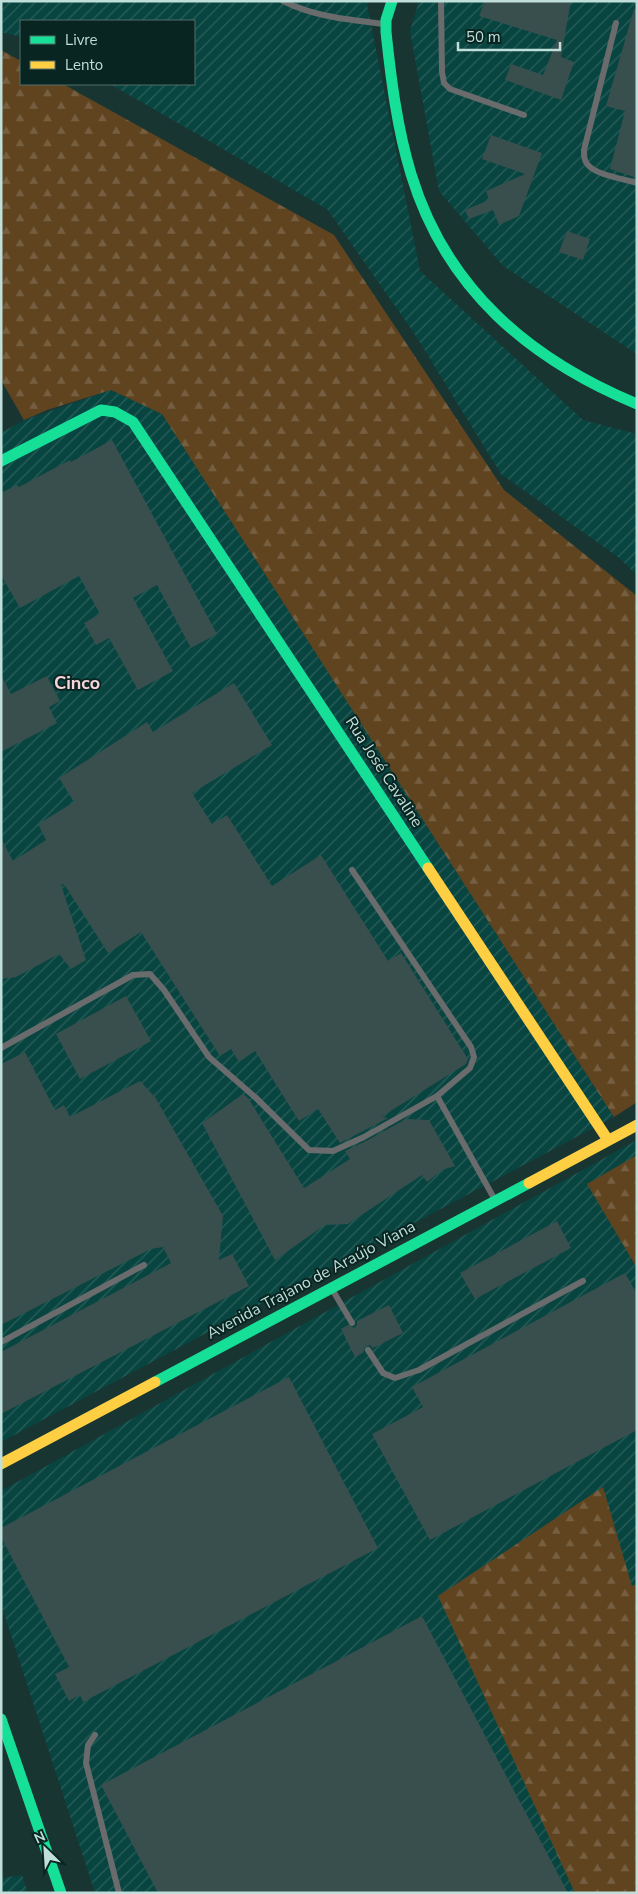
<svg xmlns="http://www.w3.org/2000/svg" width="638" height="1894" viewBox="0 0 638 1894" font-family="'Nunito Sans',sans-serif">
<style>
.industrial{fill:url(#industrial-furrows)}
.forest{fill:url(#forest-firs)}
.building{fill:#384f4e}
.lines{fill:none;stroke-linecap:round;stroke-linejoin:round}
.lane{stroke:#6a6b6c;stroke-width:6}
.fast{stroke:#16e098;stroke-width:11}
.slow{stroke:#ffcf43;stroke-width:11}
.labels{text-anchor:middle;dominant-baseline:central;stroke-width:4;stroke-linejoin:round;paint-order:stroke}
.street-label{font-size:16px;fill:#c0dfda;stroke:#092521}
.neighbourhood-label{font-size:18px;font-weight:bold;fill:#f7d4da;stroke:#092521}
</style>
<defs>
<pattern id="industrial-furrows" width="10" height="10" patternUnits="userSpaceOnUse" patternTransform="scale(1.25)"><rect width="10" height="10" fill="#084540"/><path d="M-1 1l2-2M0 10L10 0M9 11l2-2" fill="none" stroke="#2a5f5b"/></pattern>
<pattern id="forest-firs" width="22" height="20" patternUnits="userSpaceOnUse" patternTransform="scale(1.25)"><rect width="22" height="20" fill="#604420"/><path d="M5 1l3.5 6h-7zM16 11l3.5 6h-7z" fill="#755f40"/></pattern>
</defs>
<rect width="100%" height="100%" fill="#193532"/>
<g class="industrial">
<path d="M 1,1 L 368,1 L 367,5 L 420,271 L 583,420 L 637,434 L 637,575 L 618,557 L 501,474 L 414,333 L 327,209 L 110,84 L 194,84 L 194,21 L 21,21 L 21,37 L 1,32 Z"/>
<path d="M 419,1 L 637,1 L 637,354 L 503,266 L 439,191 L 410,31 Z"/>
<path d="M 111,390 L 162,414 L 614,1117 L 1,1442 L 1,433 L 24,420 Z"/>
<path d="M 637,1140 L 637,1893 L 95,1893 L 1,1604 L 1,1491 Z"/>
<path d="M 22,1875 L 28,1893 L 1,1893 L 1,1878 Z"/>
</g>
<g class="forest">
<path d="M 1,50 L 21,61 L 21,84 L 63,84 L 334,235 L 504,490 L 637,596 L 637,1102 L 614,1117 L 162,414 L 111,390 L 47,410 L 24,420 L 1,380 Z"/>
<path d="M 637,1155 L 637,1268 L 587,1184 Z"/>
<path d="M 603,1487 L 632,1586 L 637,1584 L 637,1893 L 575,1893 L 438,1596 Z"/>
</g>
<g class="building">
<path d="M 485,1 L 571,1 L 561,57 L 574,62 L 561,100 L 505,80 L 511,64 L 543,75 L 557,40 L 479,16 Z"/>
<path d="M 634,9 L 637,10 L 637,178 L 610,169 L 625,111 L 606,106 Z"/>
<path d="M 491,135 L 542,153 L 519,216 L 499,225 L 493,210 L 469,219 L 465,210 L 489,200 L 486,191 L 525,174 L 482,159 Z"/>
<path d="M 567,231 L 590,239 L 583,260 L 559,252 Z"/>
<path d="M 112,440 L 217,634 L 191,648 L 157,585 L 133,598 L 173,671 L 138,690 L 109,638 L 96,645 L 84,623 L 100,614 L 79,576 L 20,608 L 1,575 L 1,493 L 17,485 L 19,487 L 70,460 L 71,462 Z"/>
<path d="M 1,675 L 11,694 L 47,676 L 60,701 L 49,707 L 57,723 L 1,752 Z"/>
<path d="M 234,683 L 272,745 L 192,793 L 212,824 L 227,815 L 272,886 L 321,855 L 388,961 L 401,953 L 468,1059 L 466,1064 L 381,1117 L 388,1118 L 340,1143 L 318,1109 L 299,1121 L 255,1051 L 239,1062 L 231,1049 L 220,1056 L 141,932 L 108,953 L 64,884 L 61,885 L 86,960 L 71,969 L 59,954 L 16,977 L 1,979 L 1,838 L 13,861 L 46,840 L 38,824 L 74,802 L 59,778 L 147,722 L 153,732 Z"/>
<path d="M 126,996 L 151,1041 L 80,1079 L 56,1034 Z"/>
<path d="M 25,1052 L 55,1110 L 64,1105 L 70,1117 L 140,1081 L 155,1097 L 223,1216 L 219,1260 L 232,1254 L 249,1286 L 1,1414 L 1,1352 L 171,1263 L 163,1247 L 151,1249 L 1,1325 L 1,1064 Z"/>
<path d="M 243,1094 L 248,1098 L 304,1188 L 350,1159 L 345,1151 L 366,1141 L 406,1119 L 429,1120 L 455,1166 L 442,1170 L 427,1182 L 422,1175 L 348,1224 L 325,1225 L 275,1260 L 202,1123 Z"/>
<path d="M 557,1221 L 571,1248 L 475,1299 L 460,1273 Z"/>
<path d="M 625,1273 L 637,1294 L 637,1430 L 430,1540 L 372,1434 L 423,1407 L 412,1387 Z"/>
<path d="M 389,1305 L 403,1333 L 373,1348 L 370,1345 L 366,1346 L 363,1348 L 364,1352 L 355,1357 L 341,1329 L 348,1325 L 354,1328 L 357,1325 L 357,1321 Z"/>
<path d="M 289,1377 L 378,1548 L 83,1702 L 80,1695 L 69,1701 L 55,1674 L 69,1667 L 1,1537 L 1,1528 Z"/>
<path d="M 422,1616 L 568,1893 L 158,1893 L 101,1785 Z"/>
</g>
<g class="lines">
<g class="lane">
<path d="M 283,1 C 315,17 350,20 385,24"/>
<path d="M 441,1 L 442,72 L 444,83 L 450,89 L 524,115"/>
<path d="M 616,23 L 584,150 C 584,156 584,161 588,165 C 596,175 624,179 637,183"/>
<path d="M 1,1048 L 133,975 L 150,974 L 164,990 L 209,1057 L 255,1097 L 309,1150 L 333,1151 L 364,1137 L 437,1096 L 470,1068 L 474,1057 L 471,1047 L 352,870"/>
<path d="M 437,1096 L 495,1200"/>
<path d="M 332,1289 L 352,1323"/>
<path d="M 1,1342 L 144,1265"/>
<path d="M 368,1350 L 383,1373 L 395,1378 L 419,1370 L 583,1281"/>
<path d="M 95,1735 L 88,1745 L 86,1763 L 119,1893"/>
</g>
<g class="fast">
<path d="M 392,1 L 386,20 L 386,32 C 391,79 397,128 411,174 C 446,289 529,359 637,404"/>
<path d="M 1,461 L 101,410 L 115,412 L 133,422 L 428,868"/>
<path d="M 155,1382 L 529,1183"/>
<path d="M 1,1719 L 61,1893"/>
</g>
<g class="slow">
<path d="M 428,868 L 608,1140"/>
<path d="M 529,1183 L 637,1125"/>
<path d="M 1,1464 L 155,1382"/>
</g>
</g>
<g class="labels">
<g class="street-label">
<text transform="translate(384 772) rotate(57)">Rua José Cavaline</text>
<text transform="translate(311 1280) rotate(-28)">Avenida Trajano de Araújo Viana</text>
</g>
<g class="neighbourhood-label">
<text x="77" y="683">Cinco</text>
</g>
</g>
<rect width="638" height="1894" fill="none" stroke="#c0dfda" stroke-width="5"/>
<rect x="20" y="20" width="175" height="65" fill="#092521" stroke="#526f6b"/>
<rect x="30" y="36" width="25" height="8" fill="#16e098" stroke="#526f6b"/>
<text x="65" y="45" font-size="15" fill="#c0dfda">Livre</text>
<rect x="30" y="61" width="25" height="8" fill="#ffcf43" stroke="#526f6b"/>
<text x="65" y="70" font-size="15" fill="#c0dfda">Lento</text>
<g transform="translate(45 1849) rotate(335)" stroke="#092521" stroke-width="4" paint-order="stroke">
<path d="M0-4L9 19L0 12L-9 19Z" fill="#c0dfda"/>
<text y="-8" font-size="14" font-weight="bold" text-anchor="middle" fill="#c0dfda">N</text>
</g>
<path d="M458 42v8h102v-8" fill="none" stroke="#c0dfda" stroke-width="2.5"/>
<text x="466" y="42" font-size="15" fill="#c0dfda" stroke="#092521" stroke-width="4" paint-order="stroke">50 m</text>
</svg>
